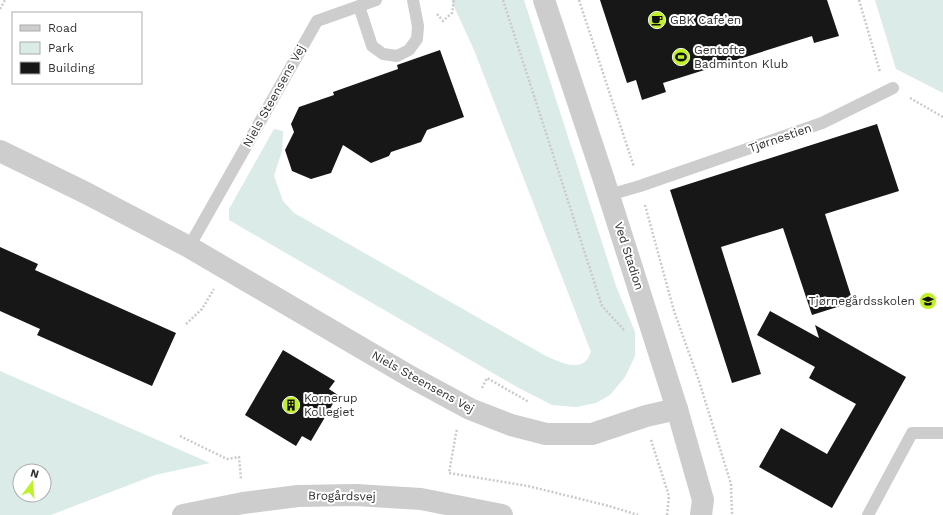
<svg xmlns="http://www.w3.org/2000/svg" width="943" height="515" viewBox="0 0 943 515" font-family="'Work Sans',sans-serif">
<style>
.green{fill:#dbebe7;fill-rule:evenodd}
.building{fill:#171717}
.lines{fill:none;stroke-linecap:round;stroke-linejoin:round}
.path{stroke:#cacaca;stroke-width:2.5;stroke-dasharray:2 2;stroke-linecap:butt}
.service{stroke:#cdcdcd;stroke-width:12}
.minor{stroke:#cdcdcd;stroke-width:22}
.tertiary{stroke:#cdcdcd;stroke-width:22}
.labels{text-anchor:middle;dominant-baseline:central;stroke-width:4;stroke-linejoin:round;paint-order:stroke}
.poi-label{font-size:12px;fill:#303030;stroke:#fff;text-anchor:start}
.street-label{font-size:12px;fill:#303030;stroke:#fff}
</style>
<rect width="100%" height="100%" fill="#fff"/>
<g class="green">
<path d="M 451,0 L 524,0 L 616,286 L 635,332 L 635,356 L 625,377 L 610,395 L 596,403 L 576,407 L 552,405 L 517,387 L 229,220 L 229,209 L 274,129 L 283,131 L 282,151 L 274,176 L 283,201 L 294,213 L 544,355 C 555,360 575,371 586,361 C 588,359 589,355 591,352 L 474,50 Z"/>
<path d="M 875,0 L 943,0 L 943,93 L 896,69 Z"/>
<path d="M 0,371 L 210,463 L 155,475 L 51,515 L 0,515 ZM 20,471 L 44,471 L 44,495 L 20,495 Z"/>
</g>
<g class="building">
<path d="M 600,0 L 827,0 L 839,36 L 814,43 L 812,36 L 663,83 L 666,92 L 642,100 L 636,80 L 627,83 Z"/>
<path d="M 440,50 L 464,117 L 427,130 L 421,142 L 391,152 L 389,156 L 371,163 L 343,145 L 331,173 L 311,179 L 292,171 L 285,150 L 294,132 L 291,124 L 299,107 L 334,95 L 333,92 L 398,69 L 397,65 Z"/>
<path d="M 877,124 L 899,191 L 825,214 L 853,302 L 812,315 L 783,228 L 721,247 L 761,374 L 732,383 L 670,190 Z"/>
<path d="M 0,247 L 38,264 L 35,270 L 176,333 L 152,386 L 37,335 L 40,329 L 0,311 Z"/>
<path d="M 770,311 L 819,338 L 815,325 L 906,377 L 832,508 L 759,467 L 781,428 L 827,454 L 856,404 L 809,378 L 815,367 L 757,335 Z"/>
<path d="M 283,350 L 335,381 L 329,389 L 338,395 L 311,441 L 302,436 L 296,446 L 245,415 Z"/>
</g>
<g class="lines">
<g class="path">
<path d="M 503,0 L 602,306 L 625,331"/>
<path d="M 579,0 L 634,167"/>
<path d="M 859,0 L 880,72"/>
<path d="M 0,9 L 5,0"/>
<path d="M 437,14 L 443,21 L 452,13 L 454,0"/>
<path d="M 910,98 L 943,117"/>
<path d="M 645,205 L 674,311 L 699,381 L 731,484 L 732,515"/>
<path d="M 186,324 L 202,309 L 214,289"/>
<path d="M 482,388 L 487,378 L 529,402"/>
<path d="M 457,430 L 456,433 L 449,473 L 528,486 L 609,506 L 638,515"/>
<path d="M 180,436 L 227,459 L 239,457 L 241,479"/>
<path d="M 651,440 L 669,496 L 667,515"/>
</g>
<g class="service">
<path d="M 359,6 L 372,46 L 383,54 L 397,56 L 409,50 L 417,39 L 418,26 L 413,0"/>
<path d="M 609,195 L 640,186 L 822,123 L 893,88"/>
<path d="M 189,247 L 317,21 L 376,0"/>
<path d="M 868,515 L 912,433 L 943,433"/>
</g>
<path class="minor" d="M 0,151 L 86,193 L 189,247 L 411,377 L 470,409 L 511,425 L 546,434 L 592,434 L 646,416 L 677,409"/>
<g class="tertiary">
<path d="M 544,0 L 603,177 L 677,409 L 703,500 L 701,515"/>
<path d="M 183,515 L 243,503 L 298,496 L 356,495 L 421,499 L 502,515"/>
</g>
</g>
<defs>
<symbol id="cafe-disc" viewBox="-11 -11 22 22"><circle r="9.5" fill="#c0f02a" stroke="#fff"/><path d="M-5.5-4.5H6V0H3Q3 3.5 0 3.5H-2.5Q-5.5 3.5-5.5 0ZM3-3.2v2h1.7v-2ZM-6 4.5H4V6H-6Z" fill="#111"/></symbol>
<symbol id="stadium-disc" viewBox="-11 -11 22 22"><circle r="9.5" fill="#c0f02a" stroke="#fff"/><path d="M0-5a6.5 5 0 1 0 0 10a6.5 5 0 1 0 0-10ZM-3.5-1.8h7v3.6h-7Z" fill="#111"/></symbol>
<symbol id="school-disc" viewBox="-11 -11 22 22"><circle r="9.5" fill="#c0f02a" stroke="#fff"/><path d="M0-5L7-2L0 1L-7-2ZM-4 1L0 2.5L4 1V4Q0 6-4 4Z" fill="#111"/></symbol>
<symbol id="building-disc" viewBox="-11 -11 22 22"><circle r="9.5" fill="#c0f02a" stroke="#fff"/><path d="M-4-6H4V6H1V3H-1V6H-4ZM-2.5-4.3h1.7v1.8h-1.7ZM.8-4.3h1.7v1.8H.8ZM-2.5-1h1.7V.8h-1.7ZM.8-1h1.7V.8H.8Z" fill="#111"/></symbol>
</defs>
<g fill-rule="evenodd">
<use href="#cafe-disc" x="647" y="10" width="20" height="20"/>
<use href="#stadium-disc" x="671" y="47" width="20" height="20"/>
<use href="#school-disc" x="918" y="291" width="20" height="20"/>
<use href="#building-disc" x="281" y="395" width="20" height="20"/>
</g>
<g class="labels">
<g class="poi-label">
<text x="670" y="20">GBK Cafe’en</text>
<text x="694" y="50">Gentofte<tspan x="694" dy="14">Badminton Klub</tspan></text>
<text x="915" y="301" text-anchor="end">Tjørnegårdsskolen</text>
<text x="304" y="398">Kornerup<tspan x="304" dy="14">Kollegiet</tspan></text>
</g>
<g class="street-label">
<text transform="translate(274 96) rotate(-61)">Niels Steensens Vej</text>
<text transform="translate(780 138) rotate(-19)">Tjørnestien</text>
<text transform="translate(629 256) rotate(72)">Ved Stadion</text>
<text transform="translate(423 382) rotate(29)">Niels Steensens Vej</text>
<text transform="translate(342 496) rotate(1)">Brogårdsvej</text>
</g>
</g>
<rect x="12" y="12" width="130" height="72" fill="#ffffff" stroke="#acacac"/>
<rect x="20" y="25" width="20" height="6" fill="#cdcdcd" stroke="#acacac"/>
<text x="48" y="32" font-size="12" fill="#303030">Road</text>
<rect x="20" y="42" width="20" height="12" fill="#dbebe7" stroke="#acacac"/>
<text x="48" y="52" font-size="12" fill="#303030">Park</text>
<rect x="20" y="62" width="20" height="12" fill="#171717" stroke="#acacac"/>
<text x="48" y="72" font-size="12" fill="#303030">Building</text>
<g transform="translate(32 483) rotate(16)"><circle r="19" fill="#ffffff" stroke="#acacac"/>
<path d="M0-3L7 15L0 10L-7 15Z" fill="#c0f02a"/>
<text y="-6" font-size="11" font-weight="bold" text-anchor="middle" fill="#303030">N</text>
</g>
</svg>
